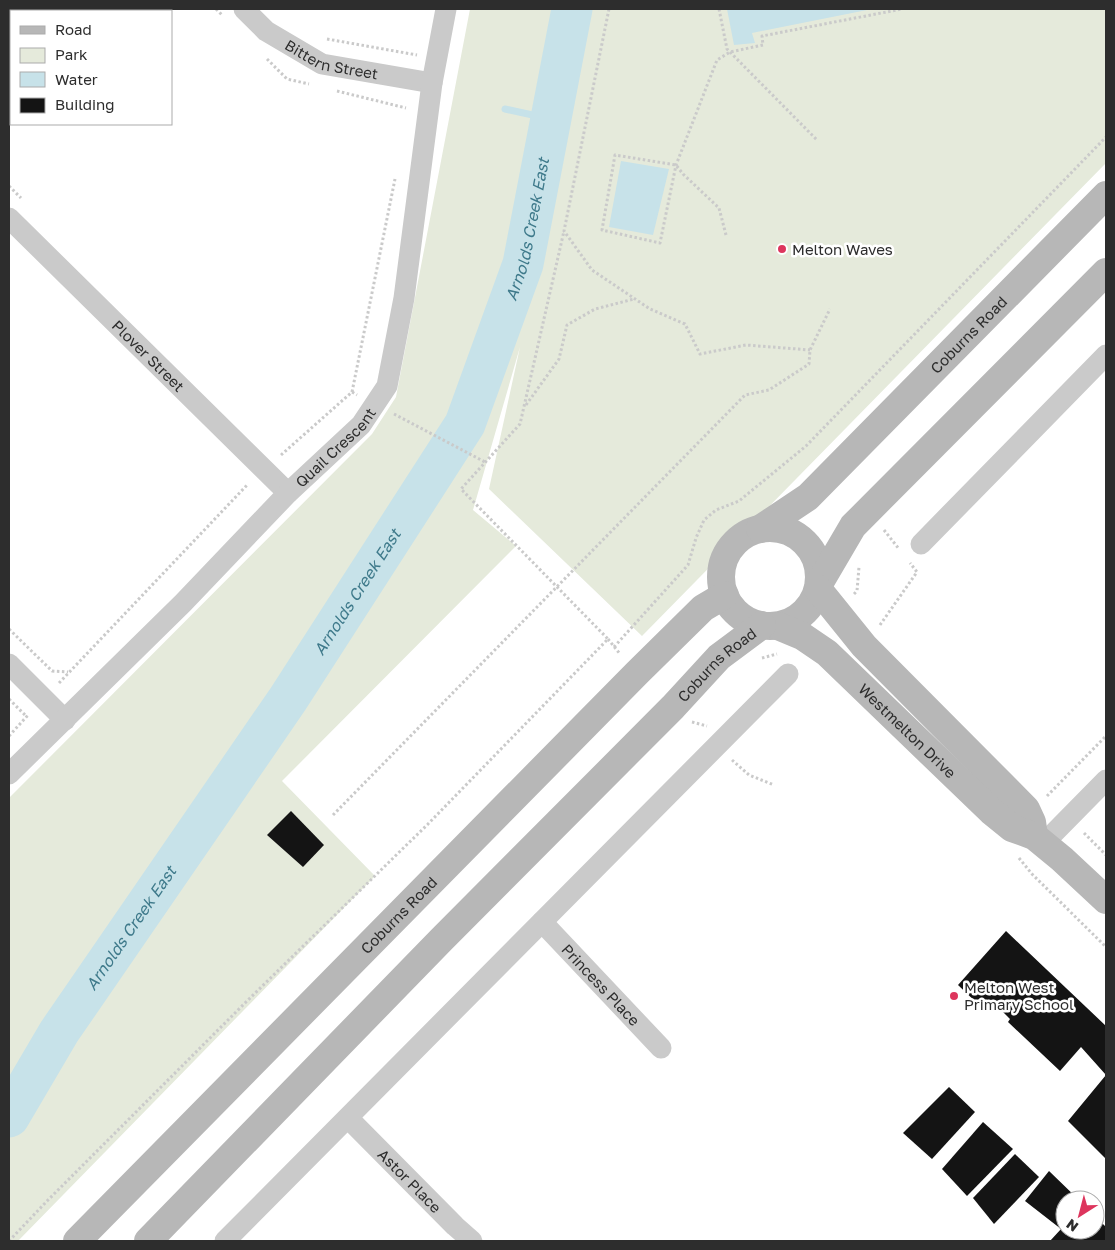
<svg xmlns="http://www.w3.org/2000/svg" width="1115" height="1250" viewBox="0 0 1115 1250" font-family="'Golos Text',sans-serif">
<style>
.green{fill:#e5eadb}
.water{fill:#c7e2e9}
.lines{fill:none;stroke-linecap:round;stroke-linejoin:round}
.stream{stroke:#c7e2e9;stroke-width:7}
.river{stroke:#c7e2e9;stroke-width:41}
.building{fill:#141414}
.path{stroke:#cacaca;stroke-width:3;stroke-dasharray:2.5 2.5;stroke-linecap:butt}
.street{stroke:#cacaca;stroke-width:21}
.secondary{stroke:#b7b7b7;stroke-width:28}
.poi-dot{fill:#dd355d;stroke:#fff;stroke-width:2}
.labels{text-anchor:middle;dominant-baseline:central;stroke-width:5;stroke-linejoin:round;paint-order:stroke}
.street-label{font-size:15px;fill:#2d2d2d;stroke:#fff}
.poi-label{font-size:15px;fill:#2d2d2d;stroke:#fff;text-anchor:start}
.water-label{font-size:16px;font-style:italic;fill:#3f7a8b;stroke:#fff}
</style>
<rect width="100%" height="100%" fill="#fff"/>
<path class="green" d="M 470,9 L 1106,9 L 1106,163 L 642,636 L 489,489 L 520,347 L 473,510 L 516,546 L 282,781 L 375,876 L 18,1241 L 9,1241 L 9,798 L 372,434 L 396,397 Z"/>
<g class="water">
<path d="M 727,9 L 872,9 L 752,33 L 755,43 L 734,45 Z"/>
<path d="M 621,161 L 669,169 L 653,235 L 609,227 Z"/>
</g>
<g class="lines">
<path class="stream" d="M 505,109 L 551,119"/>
<path class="river" id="s1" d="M 9,1117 L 59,1032 L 288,699 L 465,424 L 523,264 L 572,9"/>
</g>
<g class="building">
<path d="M 291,811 L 324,845 L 303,867 L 267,835 Z"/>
<path d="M 1006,931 L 1106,1026 L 1106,1156 L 1105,1158 L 1068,1121 L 1106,1075 L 1081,1047 L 1060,1071 L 1008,1022 L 1010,1019 L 991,1000 L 982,1008 L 958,985 Z"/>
<path d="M 949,1087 L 975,1112 L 932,1159 L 903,1133 Z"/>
<path d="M 983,1122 L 1013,1149 L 967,1196 L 942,1169 Z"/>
<path d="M 1015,1154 L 1039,1177 L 994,1224 L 973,1198 Z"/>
<path d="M 1049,1171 L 1079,1200 L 1065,1200 L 1065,1230 L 1095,1230 L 1095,1216 L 1106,1227 L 1106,1241 L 1050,1241 L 1061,1229 L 1025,1201 Z"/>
</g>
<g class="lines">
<g class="path">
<path d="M 216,9 L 223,16"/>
<path d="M 609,9 L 564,231 L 592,270 L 650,309 L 685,324 L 700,354 L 746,345 L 810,350"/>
<path d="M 719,9 L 727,49 L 817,140"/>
<path d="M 327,39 L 417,55"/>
<path d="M 267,59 L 287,79 L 309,84"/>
<path d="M 337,91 L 406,108"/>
<path d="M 9,186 L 21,198"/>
<path d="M 726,235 L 719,208 L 683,174 L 676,165 L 615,155 L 602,230 L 660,243 L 676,165 L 717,60 L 730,52 L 763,45 L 762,36 L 902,9"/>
<path d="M 352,392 L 395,179"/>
<path d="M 526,405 L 559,359 L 567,325 L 595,309 L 634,299"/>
<path d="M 394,414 L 485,462"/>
<path d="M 281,455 L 352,392 L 357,395"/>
<path d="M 884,530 L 899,549"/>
<path d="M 854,594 L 857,591 L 859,567"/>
<path d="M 880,625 L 917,572 L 910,563"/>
<path d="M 9,629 L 52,671 L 68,672"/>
<path d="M 608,639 L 620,654"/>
<path d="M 614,647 L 688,565 L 696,538 L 704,520 L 716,510 L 739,501 L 806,446 L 1106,137"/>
<path d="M 762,658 L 777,654"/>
<path d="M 59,683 L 248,484"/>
<path d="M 9,699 L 27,717"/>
<path d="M 692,722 L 707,726"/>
<path d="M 9,736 L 29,714"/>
<path d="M 732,760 L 749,775 L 774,785"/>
<path d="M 1047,796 L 1106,736"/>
<path d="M 333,815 L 745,395 L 769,390 L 809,364 L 810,350 L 830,309"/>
<path d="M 1084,833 L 1106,855"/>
<path d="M 1019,858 L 1032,874 L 1106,947"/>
<path d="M 9,1241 L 47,1201 L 246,1002 L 428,824 L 608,639 L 461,489 L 520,424 L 564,231"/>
</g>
<g class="street">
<path id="s2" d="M 244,9 L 266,31 L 322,64 L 432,83"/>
<path id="s3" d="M 9,218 L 288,493"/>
<path d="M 921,544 L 1106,355"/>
<path d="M 9,664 L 65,720"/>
<path id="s4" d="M 9,774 L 183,603 L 288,493 L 361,425 L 387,386 L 404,298 L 432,83 L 446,9"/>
<path d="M 1044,843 L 1106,780"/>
<path id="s5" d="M 542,922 L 661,1048"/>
<path id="s6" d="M 348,1118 L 455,1226 L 472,1241"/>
<path d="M 225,1241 L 788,674"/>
</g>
<g class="secondary">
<circle cx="770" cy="577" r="49"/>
<path id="s7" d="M 760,529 L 808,497 L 1106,195"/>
<path d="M 819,584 L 853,526 L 1106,272"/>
<path d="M 818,589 L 864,646 L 1026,809 L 1032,822 L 1034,836"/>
<path id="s8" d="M 778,626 L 802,636 L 827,653 L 991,811 L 1012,828 L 1034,836 L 1062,859 L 1106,900"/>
<path id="s9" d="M 77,1241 L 637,673 L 703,608 L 725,595"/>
<path id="s10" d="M 148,1241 L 441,940 L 673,707 L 719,657 L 762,625"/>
</g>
</g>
<g class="poi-dot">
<circle cx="782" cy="249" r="5"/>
<circle cx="954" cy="996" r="5"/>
</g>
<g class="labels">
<g class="street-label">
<text stroke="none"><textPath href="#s2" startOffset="104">Bittern Street</textPath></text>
<text stroke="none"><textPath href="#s7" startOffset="286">Coburns Road</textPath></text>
<text stroke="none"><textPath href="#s3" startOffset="196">Plover Street</textPath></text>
<text stroke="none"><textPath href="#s4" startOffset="462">Quail Crescent</textPath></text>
<text stroke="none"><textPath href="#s10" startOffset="810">Coburns Road</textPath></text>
<text stroke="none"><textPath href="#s8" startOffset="168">Westmelton Drive</textPath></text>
<text stroke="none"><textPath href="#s9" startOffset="458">Coburns Road</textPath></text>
<text stroke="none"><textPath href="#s5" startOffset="86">Princess Place</textPath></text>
<text stroke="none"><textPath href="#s6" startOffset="88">Astor Place</textPath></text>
</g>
<g class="poi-label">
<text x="792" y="249">Melton Waves</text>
<text x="964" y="987">Melton West<tspan x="964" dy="17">Primary School</tspan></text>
</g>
<g class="water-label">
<text stroke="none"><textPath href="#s1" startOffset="1035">Arnolds Creek East</textPath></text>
<text stroke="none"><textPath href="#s1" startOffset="630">Arnolds Creek East</textPath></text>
<text stroke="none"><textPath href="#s1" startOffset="225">Arnolds Creek East</textPath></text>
</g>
</g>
<rect width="1115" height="1250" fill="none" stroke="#2d2d2d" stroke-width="20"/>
<rect x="10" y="10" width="162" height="115" fill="#ffffff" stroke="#ababab"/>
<rect x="20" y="26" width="25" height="8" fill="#b7b7b7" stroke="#ababab"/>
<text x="55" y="35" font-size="15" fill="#2d2d2d">Road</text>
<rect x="20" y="48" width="25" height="15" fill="#e5eadb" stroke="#ababab"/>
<text x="55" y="60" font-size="15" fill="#2d2d2d">Park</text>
<rect x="20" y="72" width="25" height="15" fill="#c7e2e9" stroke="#ababab"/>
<text x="55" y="85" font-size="15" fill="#2d2d2d">Water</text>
<rect x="20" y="98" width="25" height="15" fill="#141414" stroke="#ababab"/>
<text x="55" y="110" font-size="15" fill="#2d2d2d">Building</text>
<g transform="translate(1080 1215) rotate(216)"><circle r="24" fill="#ffffff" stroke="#ababab"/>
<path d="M0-4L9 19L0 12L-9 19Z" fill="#dd355d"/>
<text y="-8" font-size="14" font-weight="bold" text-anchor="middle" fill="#2d2d2d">N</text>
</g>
</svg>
